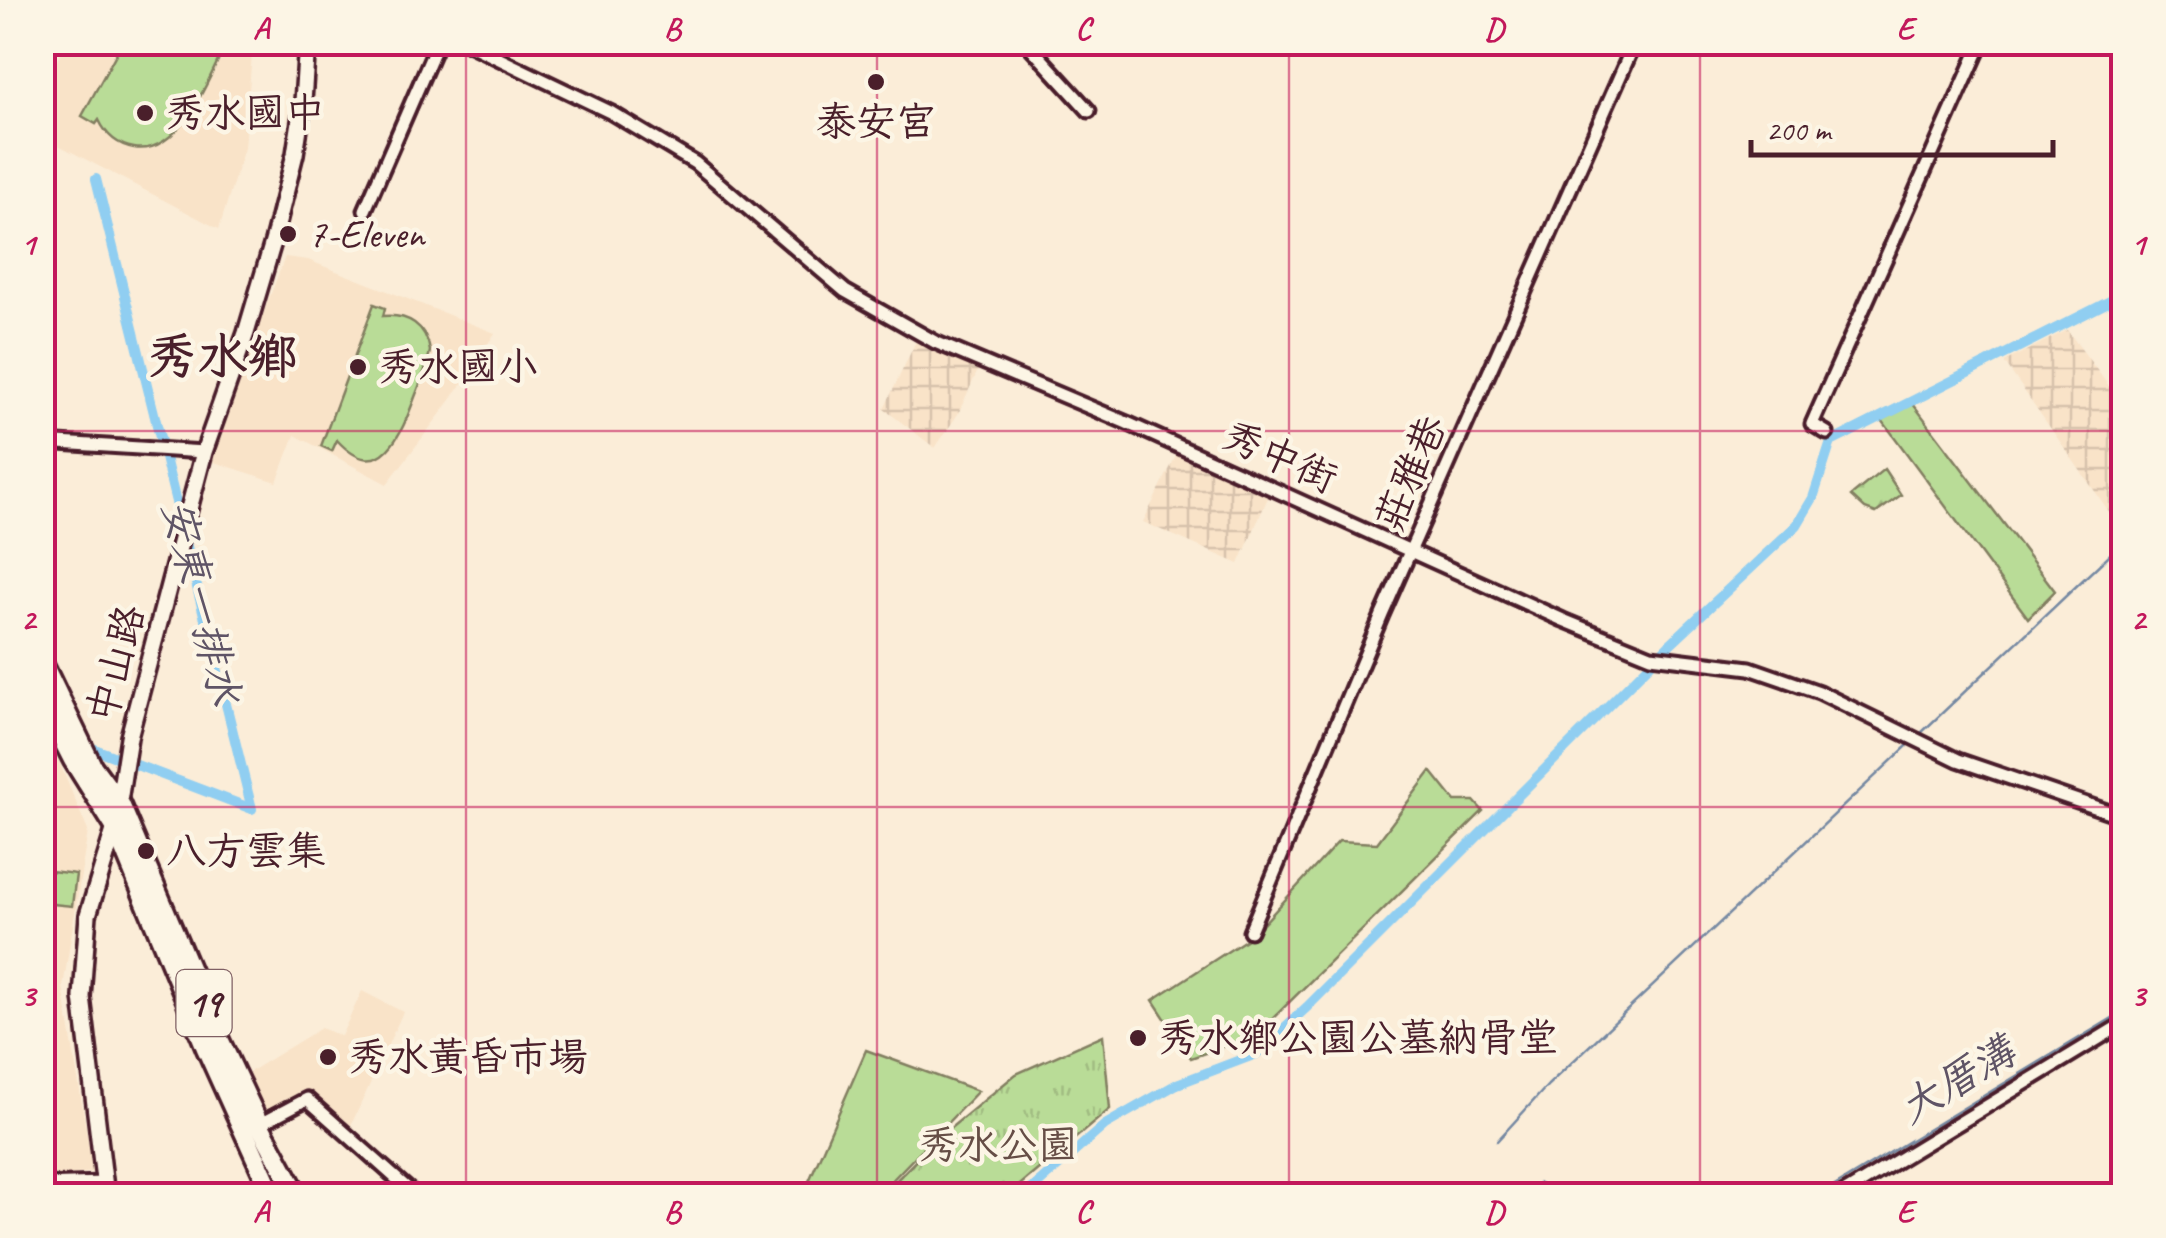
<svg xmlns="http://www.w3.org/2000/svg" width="2166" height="1238" viewBox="0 0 2166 1238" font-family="Caveat,'LXGW WenKai TC',sans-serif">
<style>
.built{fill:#f9e3c8}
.industrial{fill:url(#industrial-grid)}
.green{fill:#b9dc97;stroke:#827e61;stroke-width:2.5}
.forest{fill:url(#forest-firs);stroke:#827e61;stroke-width:2.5}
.park{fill:url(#park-tufts);stroke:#827e61;stroke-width:2.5}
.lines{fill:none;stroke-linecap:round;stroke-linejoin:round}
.stream{stroke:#7488a2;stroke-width:2.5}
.canal{stroke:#90cef1;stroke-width:10}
.minor-casing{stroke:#4a1f2b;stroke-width:19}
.tertiary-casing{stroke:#4a1f2b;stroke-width:22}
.primary-casing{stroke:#4a1f2b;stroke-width:25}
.minor{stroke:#fcf5e5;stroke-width:11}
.tertiary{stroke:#fcf5e5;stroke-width:15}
.primary{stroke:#fcf5e5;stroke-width:18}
.grid{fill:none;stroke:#c2185b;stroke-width:2.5;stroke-opacity:0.55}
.poi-dot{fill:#4a1f2b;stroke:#fcf5e5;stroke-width:4}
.labels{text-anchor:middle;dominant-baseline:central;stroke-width:9;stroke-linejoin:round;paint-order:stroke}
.shield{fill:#fcf5e5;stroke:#7f5f63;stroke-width:2.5}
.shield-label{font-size:38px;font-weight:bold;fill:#4a1f2b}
.poi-label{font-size:40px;fill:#4a1f2b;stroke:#fcf5e5;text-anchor:start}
.street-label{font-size:40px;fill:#4a1f2b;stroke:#fcf5e5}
.park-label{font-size:40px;fill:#664e46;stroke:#fcf5e5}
.water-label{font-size:42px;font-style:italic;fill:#5f5466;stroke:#fcf5e5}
.district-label{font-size:50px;font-weight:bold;fill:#4a1f2b;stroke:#fcf5e5}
.neatline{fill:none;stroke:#c2185b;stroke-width:4}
.grid-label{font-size:32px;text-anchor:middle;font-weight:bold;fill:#c2185b}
</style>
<defs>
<pattern id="industrial-grid" width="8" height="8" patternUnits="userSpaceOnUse" patternTransform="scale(2.5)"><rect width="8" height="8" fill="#f9e3c8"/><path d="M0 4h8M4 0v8" fill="none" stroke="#d7c2ac"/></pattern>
<pattern id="forest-firs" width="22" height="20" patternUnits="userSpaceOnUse" patternTransform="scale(2.5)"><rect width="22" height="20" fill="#b9dc97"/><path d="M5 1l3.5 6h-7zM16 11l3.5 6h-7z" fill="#a1bc82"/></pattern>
<pattern id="park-tufts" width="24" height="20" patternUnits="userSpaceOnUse" patternTransform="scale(2.5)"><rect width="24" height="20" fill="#b9dc97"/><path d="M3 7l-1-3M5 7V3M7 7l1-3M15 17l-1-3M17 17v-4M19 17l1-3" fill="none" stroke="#a1bc82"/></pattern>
</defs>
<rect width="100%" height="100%" fill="#fbedd8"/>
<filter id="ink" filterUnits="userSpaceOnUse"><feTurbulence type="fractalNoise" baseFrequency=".01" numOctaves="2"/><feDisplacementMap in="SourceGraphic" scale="20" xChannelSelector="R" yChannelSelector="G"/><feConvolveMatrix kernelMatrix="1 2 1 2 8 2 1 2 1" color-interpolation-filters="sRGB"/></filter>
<g filter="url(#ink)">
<g class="built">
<path d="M 66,43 L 253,43 L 244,148 L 219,229 L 43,137 L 42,89 Z"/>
<path d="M 285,257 L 308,260 L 495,333 L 451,400 L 387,484 L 295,435 L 277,482 L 211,461 L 223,419 Z"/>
<path d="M 42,737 L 49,738 L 88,831 L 63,987 L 93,1172 L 46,1178 L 42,1176 Z"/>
<path d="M 362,991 L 403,1012 L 347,1134 L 294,1096 L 258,1117 L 241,1077 L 321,1028 L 341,1036 Z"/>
</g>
<g class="industrial">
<path d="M 2067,330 L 2123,405 L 2124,523 L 2120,527 L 2004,362 Z"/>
<path d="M 917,339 L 979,368 L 958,414 L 935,448 L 884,409 Z"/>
<path d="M 1177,454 L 1270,493 L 1239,564 L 1143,522 Z"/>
</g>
<g class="green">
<path d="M 122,43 L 226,43 C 210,77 180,156 134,148 C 117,145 106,135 99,120 L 96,124 L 82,116 Z"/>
<path d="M 374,304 L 385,308 L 383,316 C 408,314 426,325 430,351 C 427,367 421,382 415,397 C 402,432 381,488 337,440 L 332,451 L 321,446 Z"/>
<path d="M 1913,404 L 2055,591 L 2028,618 L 1882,420 Z"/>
<path d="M 1431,771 L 1455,801 L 1474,801 L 1483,811 L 1256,1035 L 1191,1058 L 1153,1000 L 1253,935 L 1339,841 L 1377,843 Z"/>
<path d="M 43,870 L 76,874 L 72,906 L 43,903 Z"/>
<path d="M 866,1050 L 978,1091 L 878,1195 L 803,1195 Z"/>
</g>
<path class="forest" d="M 1884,469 L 1901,495 L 1876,513 L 1865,509 L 1851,496 Z"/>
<path class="park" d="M 1103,1035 L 1110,1109 L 1008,1195 L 882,1195 L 936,1140 L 1016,1074 Z"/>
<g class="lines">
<g class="stream">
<path d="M 1920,734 L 2124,541"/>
<path d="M 1497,1141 L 1548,1085 L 1907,746"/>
<path d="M 1539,1182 L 1551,1196"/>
<path d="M 1818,1196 L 2124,1011"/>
</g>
<g class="canal">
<path d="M 84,745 L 252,809 L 96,179"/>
<path d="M 1024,1196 L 1105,1125 L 1177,1084 L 1256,1054 L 1307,1007 L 1669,645 L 1797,525 L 1813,498 L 1831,442 L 2124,294"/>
</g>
<defs>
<g id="minor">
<path d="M 464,42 L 610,112 L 695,163 L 845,291 L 935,342 L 1127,423 L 1563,620 L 1651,656 L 1750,668 L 1819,692 L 1958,760 L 2124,817"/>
<path d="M 1026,42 L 1089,111"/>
<path d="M 365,210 L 438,42"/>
<path d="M 1827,433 L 1812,424 L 1982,42"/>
<path d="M 42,442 L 204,452"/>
<path d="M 1250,931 L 1382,615 L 1635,42"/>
<path d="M 254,1127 L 307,1099 L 416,1196"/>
<path d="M 42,1185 L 103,1183"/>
<path d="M 571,1196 L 572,1192"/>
<path d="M 1839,1196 L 2124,1023"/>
</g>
<path id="tertiary" d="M 106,1196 L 82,997 L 88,915 L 115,827 L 129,737 L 204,452 L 246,333 L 273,242 L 295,154 L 303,102 L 307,42"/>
<g id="primary">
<path d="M 42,662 L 92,766 L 120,804 L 220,1041 L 259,1124 L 298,1196"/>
<path d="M 42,699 L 73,760 L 115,827 L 206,1048 L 273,1196"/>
</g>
</defs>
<use href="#minor" class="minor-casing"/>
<use href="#tertiary" class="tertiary-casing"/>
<use href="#primary" class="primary-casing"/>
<use href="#minor" class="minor"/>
<use href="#tertiary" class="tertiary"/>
<use href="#primary" class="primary"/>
</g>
</g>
<path class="grid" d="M 466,42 L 466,1196M 877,42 L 877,1196M 1289,42 L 1289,1196M 1700,42 L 1700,1196M 42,431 L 2124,431M 42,807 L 2124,807"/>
<g class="poi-dot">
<circle cx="876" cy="82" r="10"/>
<circle cx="145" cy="113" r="10"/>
<circle cx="288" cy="234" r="10"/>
<circle cx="358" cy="367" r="10"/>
<circle cx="146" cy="851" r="10"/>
<circle cx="1138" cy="1038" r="10"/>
<circle cx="328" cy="1057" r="10"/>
</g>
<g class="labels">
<rect class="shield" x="176.5" y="970" width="55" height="66" rx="8"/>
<g class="shield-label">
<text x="204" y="1003">19</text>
</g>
<g class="poi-label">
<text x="165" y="113">秀水國中</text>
<text x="876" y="122" text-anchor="middle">泰安宮</text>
<text x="308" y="234">7-Eleven</text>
<text x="378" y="367">秀水國小</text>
<text x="166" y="851">八方雲集</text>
<text x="1158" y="1038">秀水鄉公園公墓納骨堂</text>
<text x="348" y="1057">秀水黃昏市場</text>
</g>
<g class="street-label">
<text transform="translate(1280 457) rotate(24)">秀中街</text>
<text transform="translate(1411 473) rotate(-67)">莊雅巷</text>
<text transform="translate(116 664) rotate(-75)">中山路</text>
</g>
<g class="park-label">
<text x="998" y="1145">秀水公園</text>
</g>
<g class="water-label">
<text transform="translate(201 602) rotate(76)">安東一排水</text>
<text transform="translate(1957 1080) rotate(-31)">大厝溝</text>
</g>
<g class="district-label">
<text x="222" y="356">秀水鄉</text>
</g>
</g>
<rect width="2166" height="1238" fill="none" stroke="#fcf5e5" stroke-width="110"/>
<path d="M1751 140v15h302v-15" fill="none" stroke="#4a1f2b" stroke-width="5"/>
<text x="1766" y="140" font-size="30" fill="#4a1f2b" stroke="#fcf5e5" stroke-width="8" paint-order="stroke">200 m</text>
<rect x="55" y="55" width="2056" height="1128" class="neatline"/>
<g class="grid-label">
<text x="261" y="39">A</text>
<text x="672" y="39">B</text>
<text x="1083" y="39">C</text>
<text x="1494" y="39">D</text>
<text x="1905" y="39">E</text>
<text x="28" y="254">1</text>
<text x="2138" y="254">1</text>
<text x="28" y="630">2</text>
<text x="2138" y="630">2</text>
<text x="28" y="1006">3</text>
<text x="2138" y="1006">3</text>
<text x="261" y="1222">A</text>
<text x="672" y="1222">B</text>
<text x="1083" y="1222">C</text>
<text x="1494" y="1222">D</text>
<text x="1905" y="1222">E</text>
</g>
</svg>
